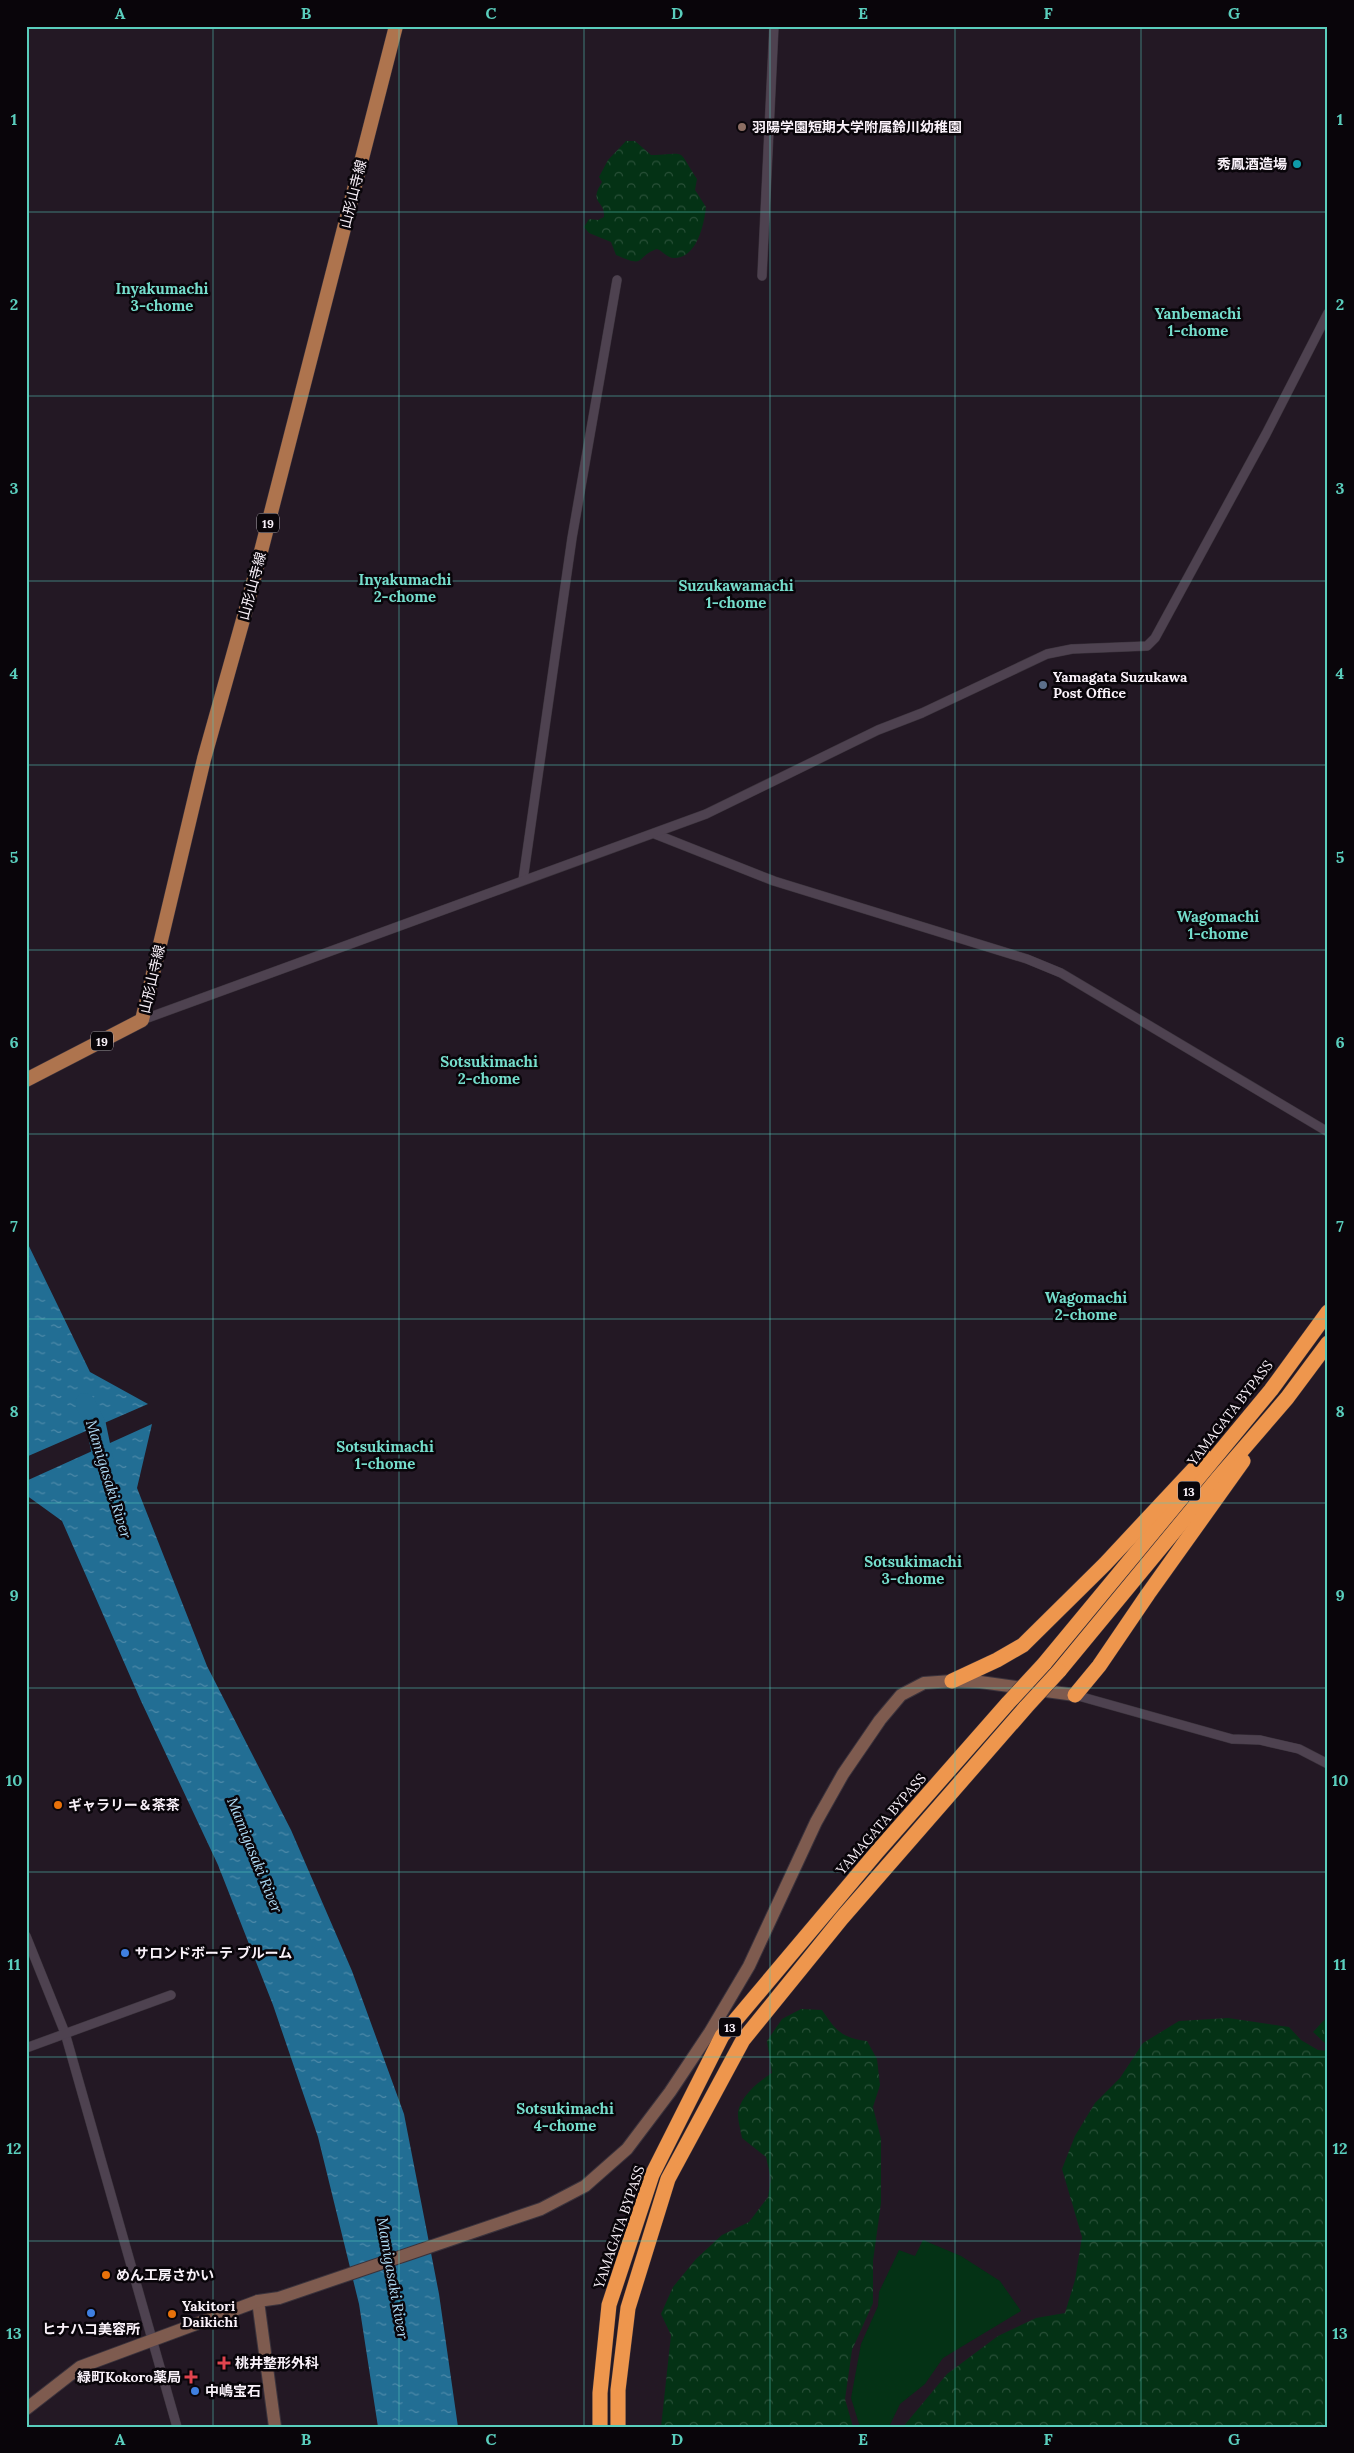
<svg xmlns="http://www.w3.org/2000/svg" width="1354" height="2453" viewBox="0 0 1354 2453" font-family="Lora,'Noto Sans JP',serif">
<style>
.green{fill:#043215}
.forest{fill:url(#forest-crowns)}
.park{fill:url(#park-tufts)}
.water{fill:url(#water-ripples)}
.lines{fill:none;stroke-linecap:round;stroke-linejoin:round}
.river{stroke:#226e94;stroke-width:20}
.street-casing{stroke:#3b333c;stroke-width:10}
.secondary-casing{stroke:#3b333c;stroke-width:14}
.primary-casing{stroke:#3b333c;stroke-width:15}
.highway-casing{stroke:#3b333c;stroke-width:16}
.street{stroke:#4e4250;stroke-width:9}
.secondary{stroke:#7e5b4f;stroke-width:12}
.primary{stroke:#ae744e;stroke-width:14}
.highway{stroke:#ee964d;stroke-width:15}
.highway-bridge-casing{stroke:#3b333c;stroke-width:16;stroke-linecap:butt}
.highway-bridge{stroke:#ee964d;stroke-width:15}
.grid{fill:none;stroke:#5acebd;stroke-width:1;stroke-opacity:0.55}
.education-dot{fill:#8d6e63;stroke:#09050a;stroke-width:2}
.culture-dot{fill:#0f9aa8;stroke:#09050a;stroke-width:2}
.service-dot{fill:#5c6f8a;stroke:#09050a;stroke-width:2}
.food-dot{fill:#e8710a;stroke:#09050a;stroke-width:2}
.shop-dot{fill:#3f7fe0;stroke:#09050a;stroke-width:2}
.health-dot{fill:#e0444e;stroke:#09050a;stroke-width:2}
.labels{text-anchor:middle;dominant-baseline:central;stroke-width:5;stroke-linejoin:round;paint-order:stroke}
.shield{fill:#09050a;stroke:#b1aab1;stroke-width:1}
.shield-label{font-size:12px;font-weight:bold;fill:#f9f1f9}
.poi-label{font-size:14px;font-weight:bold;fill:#f9f1f9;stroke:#09050a;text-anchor:start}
.street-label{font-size:14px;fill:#f9f1f9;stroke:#09050a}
.neighbourhood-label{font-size:15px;font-weight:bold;fill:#75ddcc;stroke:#09050a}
.water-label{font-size:15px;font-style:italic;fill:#b0ddf7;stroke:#09050a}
.neatline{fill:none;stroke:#5acebd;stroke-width:2}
.grid-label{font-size:16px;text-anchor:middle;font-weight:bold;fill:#5acebd}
</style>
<defs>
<pattern id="forest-crowns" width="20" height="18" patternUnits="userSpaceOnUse" patternTransform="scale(1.25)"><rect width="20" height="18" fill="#043215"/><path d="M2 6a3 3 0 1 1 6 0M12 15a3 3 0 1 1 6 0" fill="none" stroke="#295038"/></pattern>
<pattern id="park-tufts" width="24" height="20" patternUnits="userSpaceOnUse" patternTransform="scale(1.25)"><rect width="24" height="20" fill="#043215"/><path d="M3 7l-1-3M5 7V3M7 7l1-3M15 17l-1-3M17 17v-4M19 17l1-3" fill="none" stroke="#295038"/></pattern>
<pattern id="water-ripples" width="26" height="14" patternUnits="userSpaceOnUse" patternTransform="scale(1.25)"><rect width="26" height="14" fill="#226e94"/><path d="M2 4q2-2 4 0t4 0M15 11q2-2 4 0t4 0" fill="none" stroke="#4e8aa9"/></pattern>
</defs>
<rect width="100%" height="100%" fill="#231824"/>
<path class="green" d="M 923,2240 L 961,2256 L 1000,2281 L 1021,2311 L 943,2358 L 925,2384 L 900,2404 L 889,2427 L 860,2427 L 851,2398 L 861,2344 L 878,2306 L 879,2292 L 899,2250 L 915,2256 Z"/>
<g class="forest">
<path d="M 626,141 L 635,141 L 651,155 C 689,154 676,147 697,179 L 695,190 L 706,207 C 704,225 697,258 674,258 C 667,258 663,251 657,249 C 634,257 648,269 616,255 L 611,242 L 589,233 L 584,227 L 589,219 L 598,220 L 604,217 C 605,199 588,205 602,182 L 599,177 L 608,160 Z"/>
<path d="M 801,2009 L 822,2010 C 836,2031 842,2038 867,2041 L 877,2059 L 880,2085 L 873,2107 L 881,2139 L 881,2203 L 873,2261 L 873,2303 L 852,2350 L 845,2399 L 853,2427 L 661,2427 L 671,2335 L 661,2314 L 673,2287 L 696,2259 L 722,2235 L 749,2222 L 768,2197 L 771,2179 L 766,2157 L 742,2138 C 741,2131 738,2122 738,2114 C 739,2097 759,2081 772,2073 L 767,2041 L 782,2019 Z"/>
<path d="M 1228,2018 L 1289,2027 L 1301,2040 L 1318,2050 L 1328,2051 L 1328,2427 L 903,2427 L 947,2374 L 998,2336 L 1036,2318 L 1065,2313 L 1075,2280 L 1082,2237 L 1062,2169 L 1075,2136 L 1095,2103 L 1120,2078 L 1143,2043 L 1179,2021 Z"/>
</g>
<path class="park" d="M 1328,2016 L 1328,2046 L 1313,2032 Z"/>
<g class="water">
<path d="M 26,1240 L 90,1372 L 148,1404 L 26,1457 Z"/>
<path d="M 152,1424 L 137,1488 L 207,1666 L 291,1830 L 352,1971 L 404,2114 L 439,2294 L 458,2427 L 378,2427 L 359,2304 L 318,2137 L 273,2005 L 218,1865 L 141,1701 L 62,1521 L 26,1495 L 26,1481 Z"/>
</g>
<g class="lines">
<path class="river" d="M 85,1403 L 96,1425 L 106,1473"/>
<defs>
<g id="street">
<path d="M 762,276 L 774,26"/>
<path d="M 655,834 L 774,881 L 1027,959 L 1061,973 L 1328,1132"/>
<path d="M 523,880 L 572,538 L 617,280"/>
<path d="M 142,1020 L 706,814 L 878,730 L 922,713 L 1047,654 L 1072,649 L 1147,646 L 1155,638 L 1266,434 L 1328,313"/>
<path d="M 1075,1695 L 1232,1739 L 1260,1740 L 1299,1749 L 1328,1764"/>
<path d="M 26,1936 L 65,2033 L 177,2427"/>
<path d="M 26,2048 L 171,1995"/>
</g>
<g id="secondary">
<path d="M 258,2301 L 275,2427"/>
<path d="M 26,2409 L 80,2367 L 258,2301 L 279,2298 L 541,2209 L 585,2186 L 627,2149 L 670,2092 L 710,2032 L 749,1966 L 816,1822 L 843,1774 L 880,1720 L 901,1695 L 924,1683 L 952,1681 L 980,1682 L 1075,1695"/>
</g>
<path id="primary" d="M 26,1080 L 142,1020 L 204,759 L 248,602 L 396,26"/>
<g id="highway">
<path d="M 1044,1664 L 1271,1390 L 1328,1312"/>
<path d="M 1059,1671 L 1219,1477 L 1287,1398 L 1328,1343"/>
<path d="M 952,1681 L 997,1660 L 1023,1645 L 1105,1564 L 1205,1457"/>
<path d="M 1075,1695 L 1099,1666 L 1148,1594 L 1243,1461"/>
<path d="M 600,2427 L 600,2393 L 609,2305 L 652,2175 L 722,2036 L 877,1852 L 1008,1703"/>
<path d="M 618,2427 L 618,2390 L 628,2308 L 668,2179 L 743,2040 L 842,1918 L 1026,1707"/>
</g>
</defs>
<use href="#street" class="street-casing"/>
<use href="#secondary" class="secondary-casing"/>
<use href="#primary" class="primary-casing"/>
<use href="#highway" class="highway-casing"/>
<use href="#street" class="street"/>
<use href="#secondary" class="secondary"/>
<use href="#primary" class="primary"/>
<use href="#highway" class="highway"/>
<defs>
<g id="highway-bridge">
<path d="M 1008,1703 L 1044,1664"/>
<path d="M 1026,1707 L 1059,1671"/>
</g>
</defs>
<use href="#highway-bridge" class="highway-bridge-casing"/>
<use href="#highway-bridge" class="highway-bridge"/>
</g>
<path class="grid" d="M 213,26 L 213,2427M 399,26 L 399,2427M 584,26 L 584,2427M 770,26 L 770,2427M 955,26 L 955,2427M 1141,26 L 1141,2427M 26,212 L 1328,212M 26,396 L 1328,396M 26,581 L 1328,581M 26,765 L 1328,765M 26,950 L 1328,950M 26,1134 L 1328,1134M 26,1319 L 1328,1319M 26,1503 L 1328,1503M 26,1688 L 1328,1688M 26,1872 L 1328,1872M 26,2057 L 1328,2057M 26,2241 L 1328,2241"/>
<circle class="education-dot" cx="742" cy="127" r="5"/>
<circle class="culture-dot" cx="1297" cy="164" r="5"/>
<circle class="service-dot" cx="1043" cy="685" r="5"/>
<g class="food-dot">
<circle cx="58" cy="1805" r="5"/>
<circle cx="106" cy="2275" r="5"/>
<circle cx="172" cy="2314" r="5"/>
</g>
<g class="shop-dot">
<circle cx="125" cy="1953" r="5"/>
<circle cx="91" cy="2313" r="5"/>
<circle cx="195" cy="2391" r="5"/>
</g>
<g class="health-dot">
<path d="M221.5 2355.5h5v5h5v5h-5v5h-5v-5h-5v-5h5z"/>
<path d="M188.5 2369.5h5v5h5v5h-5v5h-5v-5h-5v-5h5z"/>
</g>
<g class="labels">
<g class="shield">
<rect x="257" y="513.5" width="22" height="19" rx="4"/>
<rect x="91" y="1031.5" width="22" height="19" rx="4"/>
<rect x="1178" y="1481.5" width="22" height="19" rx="4"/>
<rect x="719" y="2017.5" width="22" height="19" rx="4"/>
</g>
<g class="shield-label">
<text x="268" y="523">19</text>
<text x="102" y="1041">19</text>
<text x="1189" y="1491">13</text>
<text x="730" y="2027">13</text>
</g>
<g class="poi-label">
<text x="752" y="127">羽陽学園短期大学附属鈴川幼稚園</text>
<text x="1287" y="164" text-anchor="end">秀鳳酒造場</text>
<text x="1053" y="677">Yamagata Suzukawa<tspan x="1053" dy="16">Post Office</tspan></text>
<text x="68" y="1805">ギャラリー＆茶茶</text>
<text x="135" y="1953">サロンドボーテ ブルーム</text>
<text x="116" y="2275">めん工房さかい</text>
<text x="182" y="2306">Yakitori<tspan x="182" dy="16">Daikichi</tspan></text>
<text x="91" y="2329" text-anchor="middle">ヒナハコ美容所</text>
<text x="235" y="2363">桃井整形外科</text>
<text x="181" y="2377" text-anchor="end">緑町Kokoro薬局</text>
<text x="205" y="2391">中嶋宝石</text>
</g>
<g class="street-label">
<text transform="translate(353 194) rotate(-76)">山形山寺線</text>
<text transform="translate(252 586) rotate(-75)">山形山寺線</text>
<text transform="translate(152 979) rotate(-77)">山形山寺線</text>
<text transform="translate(1230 1413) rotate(-52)">YAMAGATA BYPASS</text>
<text transform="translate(881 1824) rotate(-49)">YAMAGATA BYPASS</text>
<text transform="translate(619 2227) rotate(-71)">YAMAGATA BYPASS</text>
</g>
<g class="neighbourhood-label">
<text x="162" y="288">Inyakumachi<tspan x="162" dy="17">3-chome</tspan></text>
<text x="1198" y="313">Yanbemachi<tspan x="1198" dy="17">1-chome</tspan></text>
<text x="405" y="579">Inyakumachi<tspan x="405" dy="17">2-chome</tspan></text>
<text x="736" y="585">Suzukawamachi<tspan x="736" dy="17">1-chome</tspan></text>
<text x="1218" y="916">Wagomachi<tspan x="1218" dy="17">1-chome</tspan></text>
<text x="489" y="1061">Sotsukimachi<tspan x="489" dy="17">2-chome</tspan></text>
<text x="1086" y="1297">Wagomachi<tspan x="1086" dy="17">2-chome</tspan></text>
<text x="385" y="1446">Sotsukimachi<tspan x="385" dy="17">1-chome</tspan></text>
<text x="913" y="1561">Sotsukimachi<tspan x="913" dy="17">3-chome</tspan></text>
<text x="565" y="2108">Sotsukimachi<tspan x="565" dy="17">4-chome</tspan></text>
</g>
<g class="water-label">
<text transform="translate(109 1479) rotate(73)">Mamigasaki River</text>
<text transform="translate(255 1855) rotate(68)">Mamigasaki River</text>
<text transform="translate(393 2278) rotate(80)">Mamigasaki River</text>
</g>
</g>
<rect width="1354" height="2453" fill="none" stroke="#09050a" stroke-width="55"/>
<rect x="28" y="28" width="1298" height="2398" class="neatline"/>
<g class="grid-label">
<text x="120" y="19">A</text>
<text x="306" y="19">B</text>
<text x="491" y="19">C</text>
<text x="677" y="19">D</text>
<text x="863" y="19">E</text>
<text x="1048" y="19">F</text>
<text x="1234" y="19">G</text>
<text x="14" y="125">1</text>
<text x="1340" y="125">1</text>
<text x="14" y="310">2</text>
<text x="1340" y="310">2</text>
<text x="14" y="494">3</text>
<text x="1340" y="494">3</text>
<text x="14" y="679">4</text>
<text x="1340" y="679">4</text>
<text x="14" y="863">5</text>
<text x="1340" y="863">5</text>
<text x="14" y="1048">6</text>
<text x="1340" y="1048">6</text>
<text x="14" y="1232">7</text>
<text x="1340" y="1232">7</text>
<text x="14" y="1417">8</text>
<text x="1340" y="1417">8</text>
<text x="14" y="1601">9</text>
<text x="1340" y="1601">9</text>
<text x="14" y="1786">10</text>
<text x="1340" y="1786">10</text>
<text x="14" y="1970">11</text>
<text x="1340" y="1970">11</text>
<text x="14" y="2154">12</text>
<text x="1340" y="2154">12</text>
<text x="14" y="2339">13</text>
<text x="1340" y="2339">13</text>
<text x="120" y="2445">A</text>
<text x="306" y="2445">B</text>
<text x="491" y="2445">C</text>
<text x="677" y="2445">D</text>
<text x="863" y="2445">E</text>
<text x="1048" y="2445">F</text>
<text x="1234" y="2445">G</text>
</g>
</svg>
